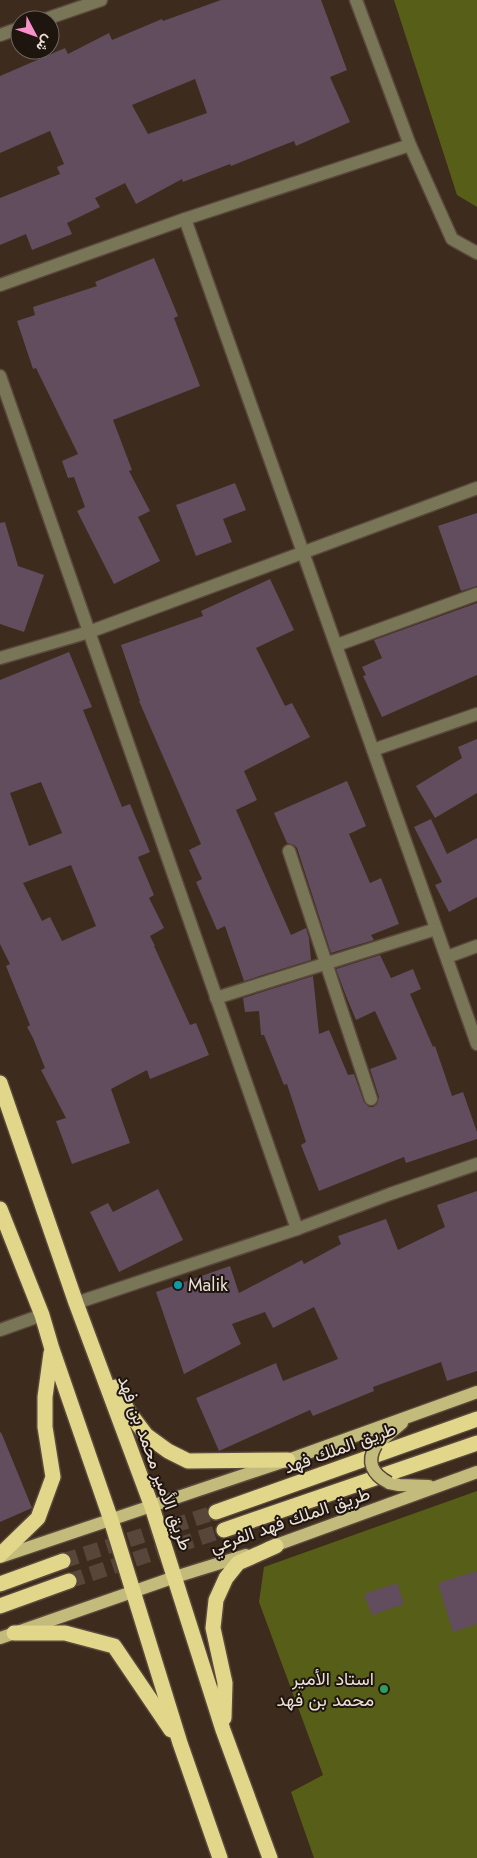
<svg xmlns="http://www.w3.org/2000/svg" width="477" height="1858" viewBox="0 0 477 1858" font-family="Jost,Vazirmatn,sans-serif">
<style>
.green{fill:#575e18}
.building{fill:#614d5d;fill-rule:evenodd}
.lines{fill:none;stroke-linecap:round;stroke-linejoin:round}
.highway-tunnel{stroke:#574639;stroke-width:15;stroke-dasharray:15 8;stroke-linecap:butt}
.minor-casing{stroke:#59483b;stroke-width:15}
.major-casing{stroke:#59483b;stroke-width:15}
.highway-casing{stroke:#59483b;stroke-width:18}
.minor{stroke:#797557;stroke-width:12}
.major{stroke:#c3bb7b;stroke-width:12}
.highway{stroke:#e1d689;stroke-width:15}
.major-bridge-casing{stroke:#59483b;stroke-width:15;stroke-linecap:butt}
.major-bridge{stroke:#c3bb7b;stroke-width:12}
.culture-dot{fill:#0f9aa8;stroke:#1e150f;stroke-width:2}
.leisure-dot{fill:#2e9e5b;stroke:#1e150f;stroke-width:2}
.labels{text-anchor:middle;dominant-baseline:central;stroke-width:4;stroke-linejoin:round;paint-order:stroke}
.poi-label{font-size:18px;fill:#ece0d7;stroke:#1e150f;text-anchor:start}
.street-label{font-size:18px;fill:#ece0d7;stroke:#1e150f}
</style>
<rect width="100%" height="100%" fill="#3d2b1d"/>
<g class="green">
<path d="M 394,0 L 477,0 L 477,207 L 457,195 Z"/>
<path d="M 477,1491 L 477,1858 L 314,1858 L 291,1792 L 323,1775 L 259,1602 L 264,1567 Z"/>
</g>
<g class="building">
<path d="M 221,0 L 321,0 L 347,70 L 330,77 L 350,122 L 296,146 L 294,141 L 231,166 L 230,164 L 183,182 L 182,179 L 136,204 L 125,183 L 95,198 L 100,207 L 67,223 L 72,234 L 32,250 L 26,234 L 0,245 L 0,198 L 60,174 L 57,167 L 64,164 L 50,131 L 0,153 L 0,76 L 65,48 L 68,54 L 109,33 L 112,40 L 162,19 L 163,21 ZM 195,79 L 207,113 L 148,134 L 132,105 Z"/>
<path d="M 154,258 L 178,316 L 174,318 L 200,386 L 113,420 L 132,470 L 129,471 L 150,511 L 138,517 L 160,561 L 114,584 L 77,511 L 85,507 L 74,477 L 68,478 L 62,461 L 78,454 L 36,368 L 33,369 L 17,321 L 35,315 L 33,307 L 97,286 L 95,282 Z"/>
<path d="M 235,483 L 246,510 L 223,519 L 232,542 L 196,556 L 176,505 Z"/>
<path d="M 477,513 L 477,586 L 461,591 L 438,526 Z"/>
<path d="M 5,522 L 18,566 L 44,575 L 24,632 L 0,624 L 0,523 Z"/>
<path d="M 270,579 L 294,630 L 256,648 L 285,706 L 292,703 L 310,737 L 244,771 L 257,800 L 236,810 L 291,935 L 306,928 L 309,938 L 311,960 L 244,981 L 225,926 L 217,930 L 196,882 L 202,879 L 189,850 L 201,844 L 139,701 L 140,701 L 121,645 L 203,616 L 201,611 Z"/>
<path d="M 477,603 L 477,675 L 382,717 L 363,676 L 366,675 L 362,667 L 382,658 L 374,640 Z"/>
<path d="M 69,652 L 92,707 L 83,710 L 122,807 L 130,804 L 150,852 L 138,857 L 154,895 L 149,898 L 164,928 L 150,936 L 155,946 L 154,946 L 190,1025 L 196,1023 L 209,1055 L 150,1079 L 147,1070 L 111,1089 L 130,1143 L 72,1164 L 56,1121 L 66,1118 L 41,1070 L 45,1068 L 33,1038 L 27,1027 L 30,1025 L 6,966 L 10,964 L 0,944 L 0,680 ZM 41,782 L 62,833 L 29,846 L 10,793 ZM 71,865 L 96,926 L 62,941 L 50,917 L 42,921 L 23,883 Z"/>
<path d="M 477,739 L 477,793 L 435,818 L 416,786 L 462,758 L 458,747 Z"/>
<path d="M 347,781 L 366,826 L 349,834 L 370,883 L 381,878 L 399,924 L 371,935 L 374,940 L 331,953 L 297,848 L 294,845 L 287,843 L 274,813 Z"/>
<path d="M 431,819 L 447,854 L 477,838 L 477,897 L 449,912 L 435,885 L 442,882 L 414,827 Z"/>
<path d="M 380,955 L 391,978 L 413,969 L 421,989 L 410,994 L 433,1047 L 435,1046 L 452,1096 L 463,1092 L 477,1132 L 477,1139 L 406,1163 L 404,1157 L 319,1191 L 301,1145 L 306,1142 L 287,1084 L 284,1085 L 264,1035 L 261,1035 L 259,1011 L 245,1012 L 243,998 L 313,976 L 319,1034 L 329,1030 L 348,1075 L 354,1074 L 364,1102 L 369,1107 L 373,1107 L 377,1104 L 379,1097 L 370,1069 L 397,1059 L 375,1011 L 356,1020 L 346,996 L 336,969 Z"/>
<path d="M 158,1189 L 183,1240 L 119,1272 L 90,1212 L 108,1203 L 113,1212 Z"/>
<path d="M 477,1191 L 477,1371 L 447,1381 L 441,1362 L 373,1387 L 374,1391 L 313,1416 L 310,1410 L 219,1451 L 196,1398 L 276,1363 L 283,1381 L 338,1359 L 314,1307 L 273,1328 L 265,1312 L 232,1324 L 241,1344 L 184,1374 L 156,1292 L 230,1266 L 239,1293 L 302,1260 L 304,1264 L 341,1244 L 338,1236 L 386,1219 L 398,1250 L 445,1227 L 437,1205 Z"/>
<path d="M 1,1432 L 32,1508 L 0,1522 L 0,1433 Z"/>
<path d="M 477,1571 L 477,1624 L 453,1632 L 438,1583 Z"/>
<path d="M 397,1583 L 404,1604 L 372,1615 L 364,1594 Z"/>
</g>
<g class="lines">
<g class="highway-tunnel">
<path d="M 63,1561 L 216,1512"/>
<path d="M 69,1581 L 224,1530"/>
</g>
<defs>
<g id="minor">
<path d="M 356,0 L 410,145 L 452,239 L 477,253"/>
<path d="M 43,20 L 101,0"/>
<path d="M 0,35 L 20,28"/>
<path d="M 185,219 L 477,1044"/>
<path d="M 0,285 L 185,219 L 410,145"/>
<path d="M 0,376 L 297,1229"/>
<path d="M 337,645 L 477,594"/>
<path d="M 0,658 L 89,632 L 477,488"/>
<path d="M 373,750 L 477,714"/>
<path d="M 289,851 L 371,1099"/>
<path d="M 447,957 L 477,946"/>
<path d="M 216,998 L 436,929"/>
<path d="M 76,1303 L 297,1229 L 390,1194 L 477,1164"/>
<path d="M 0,1330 L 42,1315"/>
</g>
<g id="major">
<path d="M 376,1445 L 402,1423"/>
<path d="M 389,1483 L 399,1485 L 429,1486"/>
<path d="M 268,1548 L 477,1472"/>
<path d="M 0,1557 L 288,1460 L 477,1392"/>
<path d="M 0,1638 L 175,1577 L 246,1555"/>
</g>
<g id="highway">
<path d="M 0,1083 L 76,1303 L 152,1507 L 223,1730 L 270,1858"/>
<path d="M 0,1209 L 42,1315 L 52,1349 L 111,1520 L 180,1743 L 220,1858"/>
<path d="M 116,1387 L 128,1411 L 146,1435 L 168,1451 L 188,1461 L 288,1460"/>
<path d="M 216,1512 L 477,1419"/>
<path d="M 224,1530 L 477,1443"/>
<path d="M 0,1555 L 38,1518 L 53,1477 L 45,1427 L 45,1397 L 51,1353"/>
<path d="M 0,1584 L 63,1561"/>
<path d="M 0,1606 L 69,1581"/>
<path d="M 14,1633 L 65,1633 L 114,1646 L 171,1730"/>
<path d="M 224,1718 L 225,1683 L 213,1628 L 216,1600 L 226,1578 L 238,1563 L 276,1546"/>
</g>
</defs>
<use href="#minor" class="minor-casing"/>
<use href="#major" class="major-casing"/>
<use href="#highway" class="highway-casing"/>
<use href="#minor" class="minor"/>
<use href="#major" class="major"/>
<use href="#highway" class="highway"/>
<defs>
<path id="major-bridge" d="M 376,1445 C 366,1462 372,1474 389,1483"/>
</defs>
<use href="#major-bridge" class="major-bridge-casing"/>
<use href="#major-bridge" class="major-bridge"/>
</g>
<circle class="culture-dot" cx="178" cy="1285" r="5"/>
<circle class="leisure-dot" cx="384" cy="1689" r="5"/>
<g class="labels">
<g class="poi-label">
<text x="188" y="1285">Malik</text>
<text x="374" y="1679" text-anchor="end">استاد الأمير<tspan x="374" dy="21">محمد بن فهد</tspan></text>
</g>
<g class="street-label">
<text transform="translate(340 1448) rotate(-20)">طريق الملك فهد</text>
<text transform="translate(155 1463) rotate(70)">طريق الأمير محمد بن فهد</text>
<text transform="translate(290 1520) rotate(-19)">طريق الملك فهد الفرعي</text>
</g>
</g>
<g transform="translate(35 35) rotate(131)"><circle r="24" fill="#1e150f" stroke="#70665f"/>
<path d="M0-4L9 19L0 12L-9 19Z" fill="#f890cb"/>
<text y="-8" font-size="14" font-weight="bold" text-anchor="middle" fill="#ece0d7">ش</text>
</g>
</svg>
